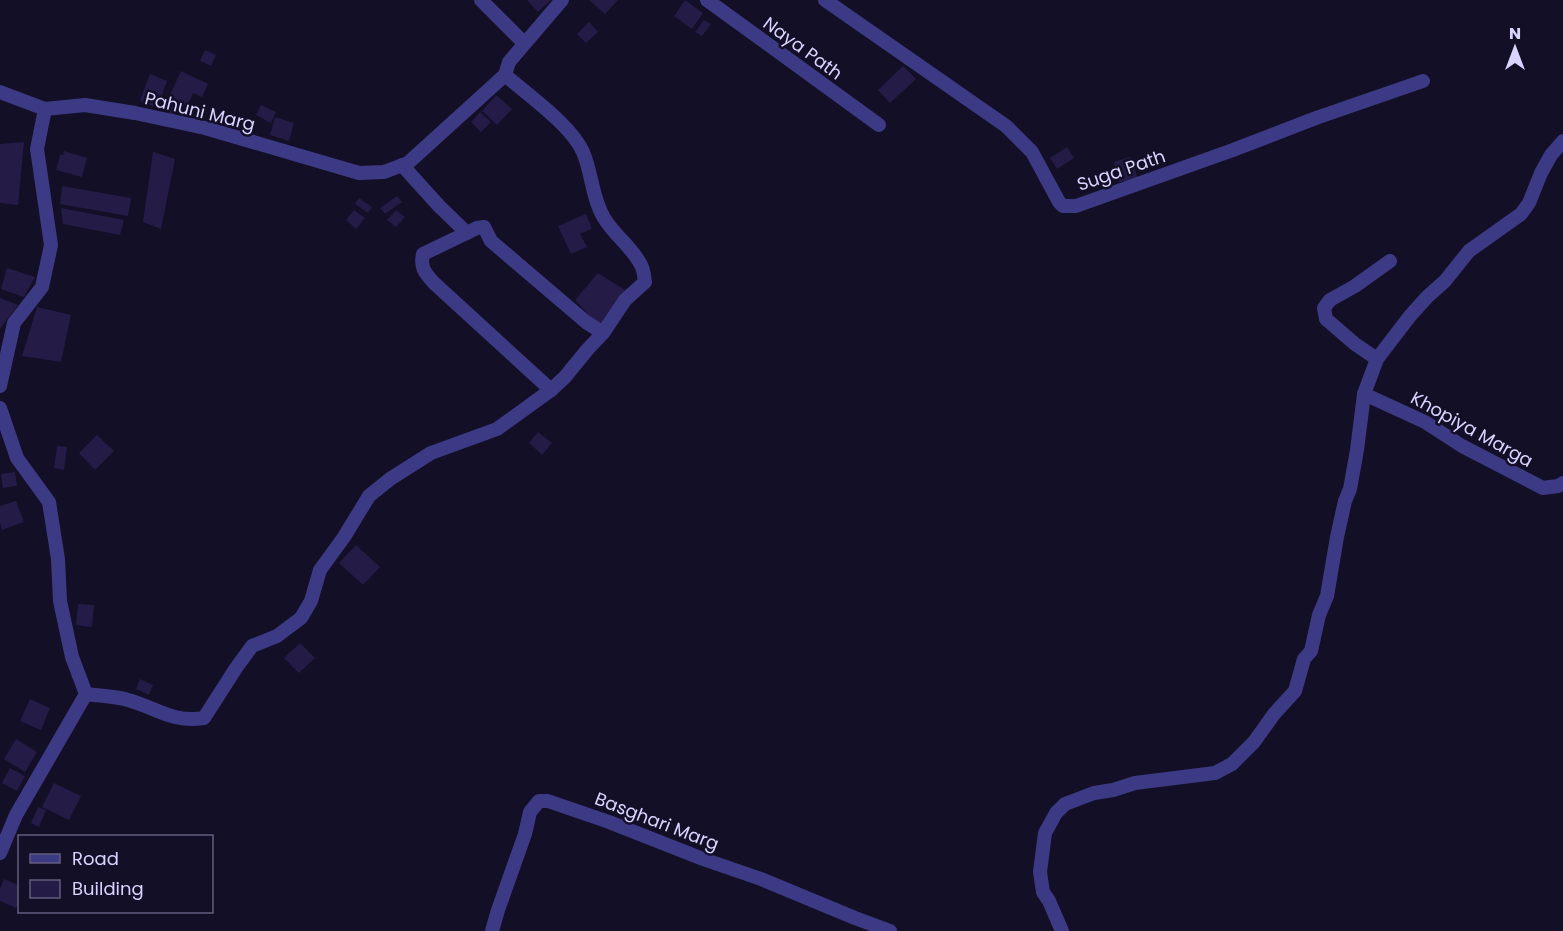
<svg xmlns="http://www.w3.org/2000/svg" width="1563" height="931" viewBox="0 0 1563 931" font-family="Poppins,sans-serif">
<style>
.building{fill:#241b47}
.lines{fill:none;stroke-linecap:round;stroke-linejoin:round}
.minor{stroke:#3d3a85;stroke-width:14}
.labels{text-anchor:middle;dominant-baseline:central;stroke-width:5;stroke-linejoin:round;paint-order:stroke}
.street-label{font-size:18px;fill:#d9d4ff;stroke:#130f26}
</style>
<rect width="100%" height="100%" fill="#130f26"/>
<g class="building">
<path d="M 527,0 L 551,0 L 538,12 Z"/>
<path d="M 589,0 L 618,0 L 605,14 Z"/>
<path d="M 685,0 L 703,13 L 692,29 L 674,16 Z"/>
<path d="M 704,20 L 711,24 L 702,36 L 695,32 Z"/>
<path d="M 589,22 L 598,32 L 586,43 L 577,34 Z"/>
<path d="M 205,50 L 216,55 L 211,66 L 200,61 Z"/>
<path d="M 903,66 L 916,79 L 890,103 L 878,90 Z"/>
<path d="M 181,71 L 208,84 L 202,97 L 193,93 L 187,106 L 181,103 L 175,116 L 163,110 Z"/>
<path d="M 150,74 L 167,81 L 157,108 L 140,101 Z"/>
<path d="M 496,95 L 512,109 L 497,125 L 482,111 Z"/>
<path d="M 261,105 L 276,112 L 271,123 L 256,115 Z"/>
<path d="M 480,112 L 491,122 L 481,132 L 471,122 Z"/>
<path d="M 275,117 L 294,123 L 289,141 L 270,135 Z"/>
<path d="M 24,142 L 18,205 L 0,203 L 0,144 Z"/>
<path d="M 1067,147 L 1074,158 L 1057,169 L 1050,158 Z"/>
<path d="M 64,151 L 87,158 L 82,177 L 56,170 L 60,155 L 63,155 Z"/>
<path d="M 153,152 L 175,159 L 161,229 L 143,222 Z"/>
<path d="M 1130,157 L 1138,179 L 1119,182 L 1114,162 Z"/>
<path d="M 62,186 L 131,198 L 128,216 L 60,204 Z"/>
<path d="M 397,196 L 402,202 L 385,214 L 380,208 Z"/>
<path d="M 359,198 L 372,207 L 368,213 L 355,204 Z"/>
<path d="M 61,208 L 124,220 L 120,235 L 63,224 Z"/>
<path d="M 354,210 L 365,218 L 356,229 L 346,220 Z"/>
<path d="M 396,210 L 405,217 L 396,227 L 387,220 Z"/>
<path d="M 586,214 L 592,229 L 580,234 L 587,247 L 571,254 L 558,226 Z"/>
<path d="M 7,268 L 35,277 L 24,297 L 1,289 Z"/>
<path d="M 598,273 L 628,292 L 599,326 L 575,300 Z"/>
<path d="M 0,298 L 18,305 L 0,329 Z"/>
<path d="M 37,307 L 71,315 L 61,362 L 22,356 Z"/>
<path d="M 538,432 L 552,443 L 542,455 L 529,443 Z"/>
<path d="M 97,435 L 114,451 L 95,470 L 79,453 Z"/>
<path d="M 57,446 L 67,447 L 64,470 L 54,468 Z"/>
<path d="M 15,472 L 17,486 L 3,488 L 1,474 Z"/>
<path d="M 16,501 L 24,522 L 2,530 L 0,523 L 0,506 Z"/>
<path d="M 356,545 L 380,567 L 363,585 L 339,563 Z"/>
<path d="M 78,604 L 94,605 L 92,627 L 76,625 Z"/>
<path d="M 300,643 L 315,658 L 299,673 L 284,658 Z"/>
<path d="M 140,679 L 153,685 L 149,695 L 136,689 Z"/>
<path d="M 30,699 L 50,708 L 41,730 L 20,721 Z"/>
<path d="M 16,739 L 37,752 L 25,772 L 4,759 Z"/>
<path d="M 10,768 L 25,776 L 17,791 L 2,783 Z"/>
<path d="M 54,783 L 81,796 L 69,820 L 42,807 Z"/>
<path d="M 38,807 L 46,810 L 39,827 L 31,823 Z"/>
<path d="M 4,879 L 20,886 L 20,899 L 16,908 L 0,901 L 0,889 Z"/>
</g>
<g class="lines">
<g class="minor">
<path d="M 481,0 L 524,43"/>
<path d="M 707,0 L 879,125"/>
<path d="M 825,0 L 1006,126 L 1032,152 L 1059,202 L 1063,206 L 1076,206 L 1233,150 L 1316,118 L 1423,81"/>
<path d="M 0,92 L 45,109"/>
<path d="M 402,165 L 439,206 L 467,233"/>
<path d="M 1377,359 L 1355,344 L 1326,319 L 1324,308 L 1330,300 L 1355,286 L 1390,261"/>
<path d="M 0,386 L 14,323 L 42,287 L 51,245 L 37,149 L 45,109 L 85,105 L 135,113 L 205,128 L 359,173 L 384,172 L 408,163 L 505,75 L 509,62 L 562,0"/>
<path d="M 551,390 L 434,283 C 425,273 420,268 423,254 L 477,228 L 484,227 L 491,241 L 586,322 L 603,333"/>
<path d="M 1364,394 L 1425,422 L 1462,446 L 1543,488 L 1558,486 L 1563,483"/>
<path d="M 0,408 L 17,458 L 49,502 L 58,559 L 60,601 L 72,657 L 86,694 L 16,815 L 0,853"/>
<path d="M 86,694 C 100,696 115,696 128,700 C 157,708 172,723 204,718 L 236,668 L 252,646 L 277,636 L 301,618 L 311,601 L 320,570 L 344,537 L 369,496 L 390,479 L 431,453 L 497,429 L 551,390 L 565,377 L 587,350 L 603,333 L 625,300 L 645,282 C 644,277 644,270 641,265 C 632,247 614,235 604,218 C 592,198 592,173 583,152 C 571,125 528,95 505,75"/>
<path d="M 492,931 L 498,910 L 525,834 L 530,812 L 539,801 L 548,801 L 609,822 L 703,859 L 761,879 L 855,918 L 890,931"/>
<path d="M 1062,931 L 1049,901 L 1043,892 L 1040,872 L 1045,833 L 1056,813 L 1065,804 L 1094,793 L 1113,790 L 1135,783 L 1215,773 L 1232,764 L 1254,742 L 1274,714 L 1295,691 L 1304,659 L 1311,651 L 1319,615 L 1327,596 L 1337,537 L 1345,501 L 1350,489 L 1357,450 L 1364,394 L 1377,359 L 1410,316 L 1427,297 L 1445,281 L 1469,251 L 1521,214 L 1529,203 L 1541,173 L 1551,155 L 1563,141"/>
</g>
</g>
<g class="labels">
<g class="street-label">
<text transform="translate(803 48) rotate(36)">Naya Path</text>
<text transform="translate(200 111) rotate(14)">Pahuni Marg</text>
<text transform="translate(1121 170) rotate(-19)">Suga Path</text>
<text transform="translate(1472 429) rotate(29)">Khopiya Marga</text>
<text transform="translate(657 821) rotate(21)">Basghari Marg</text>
</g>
</g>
<rect x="18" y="835" width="195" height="78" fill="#130f26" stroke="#625e7d" stroke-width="1.5"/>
<rect x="30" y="854" width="30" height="9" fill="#3d3a85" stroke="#625e7d" stroke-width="1.5"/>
<text x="72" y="865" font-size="18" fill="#d9d4ff">Road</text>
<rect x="30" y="880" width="30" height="18" fill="#241b47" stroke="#625e7d" stroke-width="1.5"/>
<text x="72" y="895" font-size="18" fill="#d9d4ff">Building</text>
<g transform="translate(1515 48)" stroke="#130f26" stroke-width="4.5" paint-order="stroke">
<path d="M0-4.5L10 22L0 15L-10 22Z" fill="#d9d4ff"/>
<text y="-9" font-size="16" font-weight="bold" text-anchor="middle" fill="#d9d4ff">N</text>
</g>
</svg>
